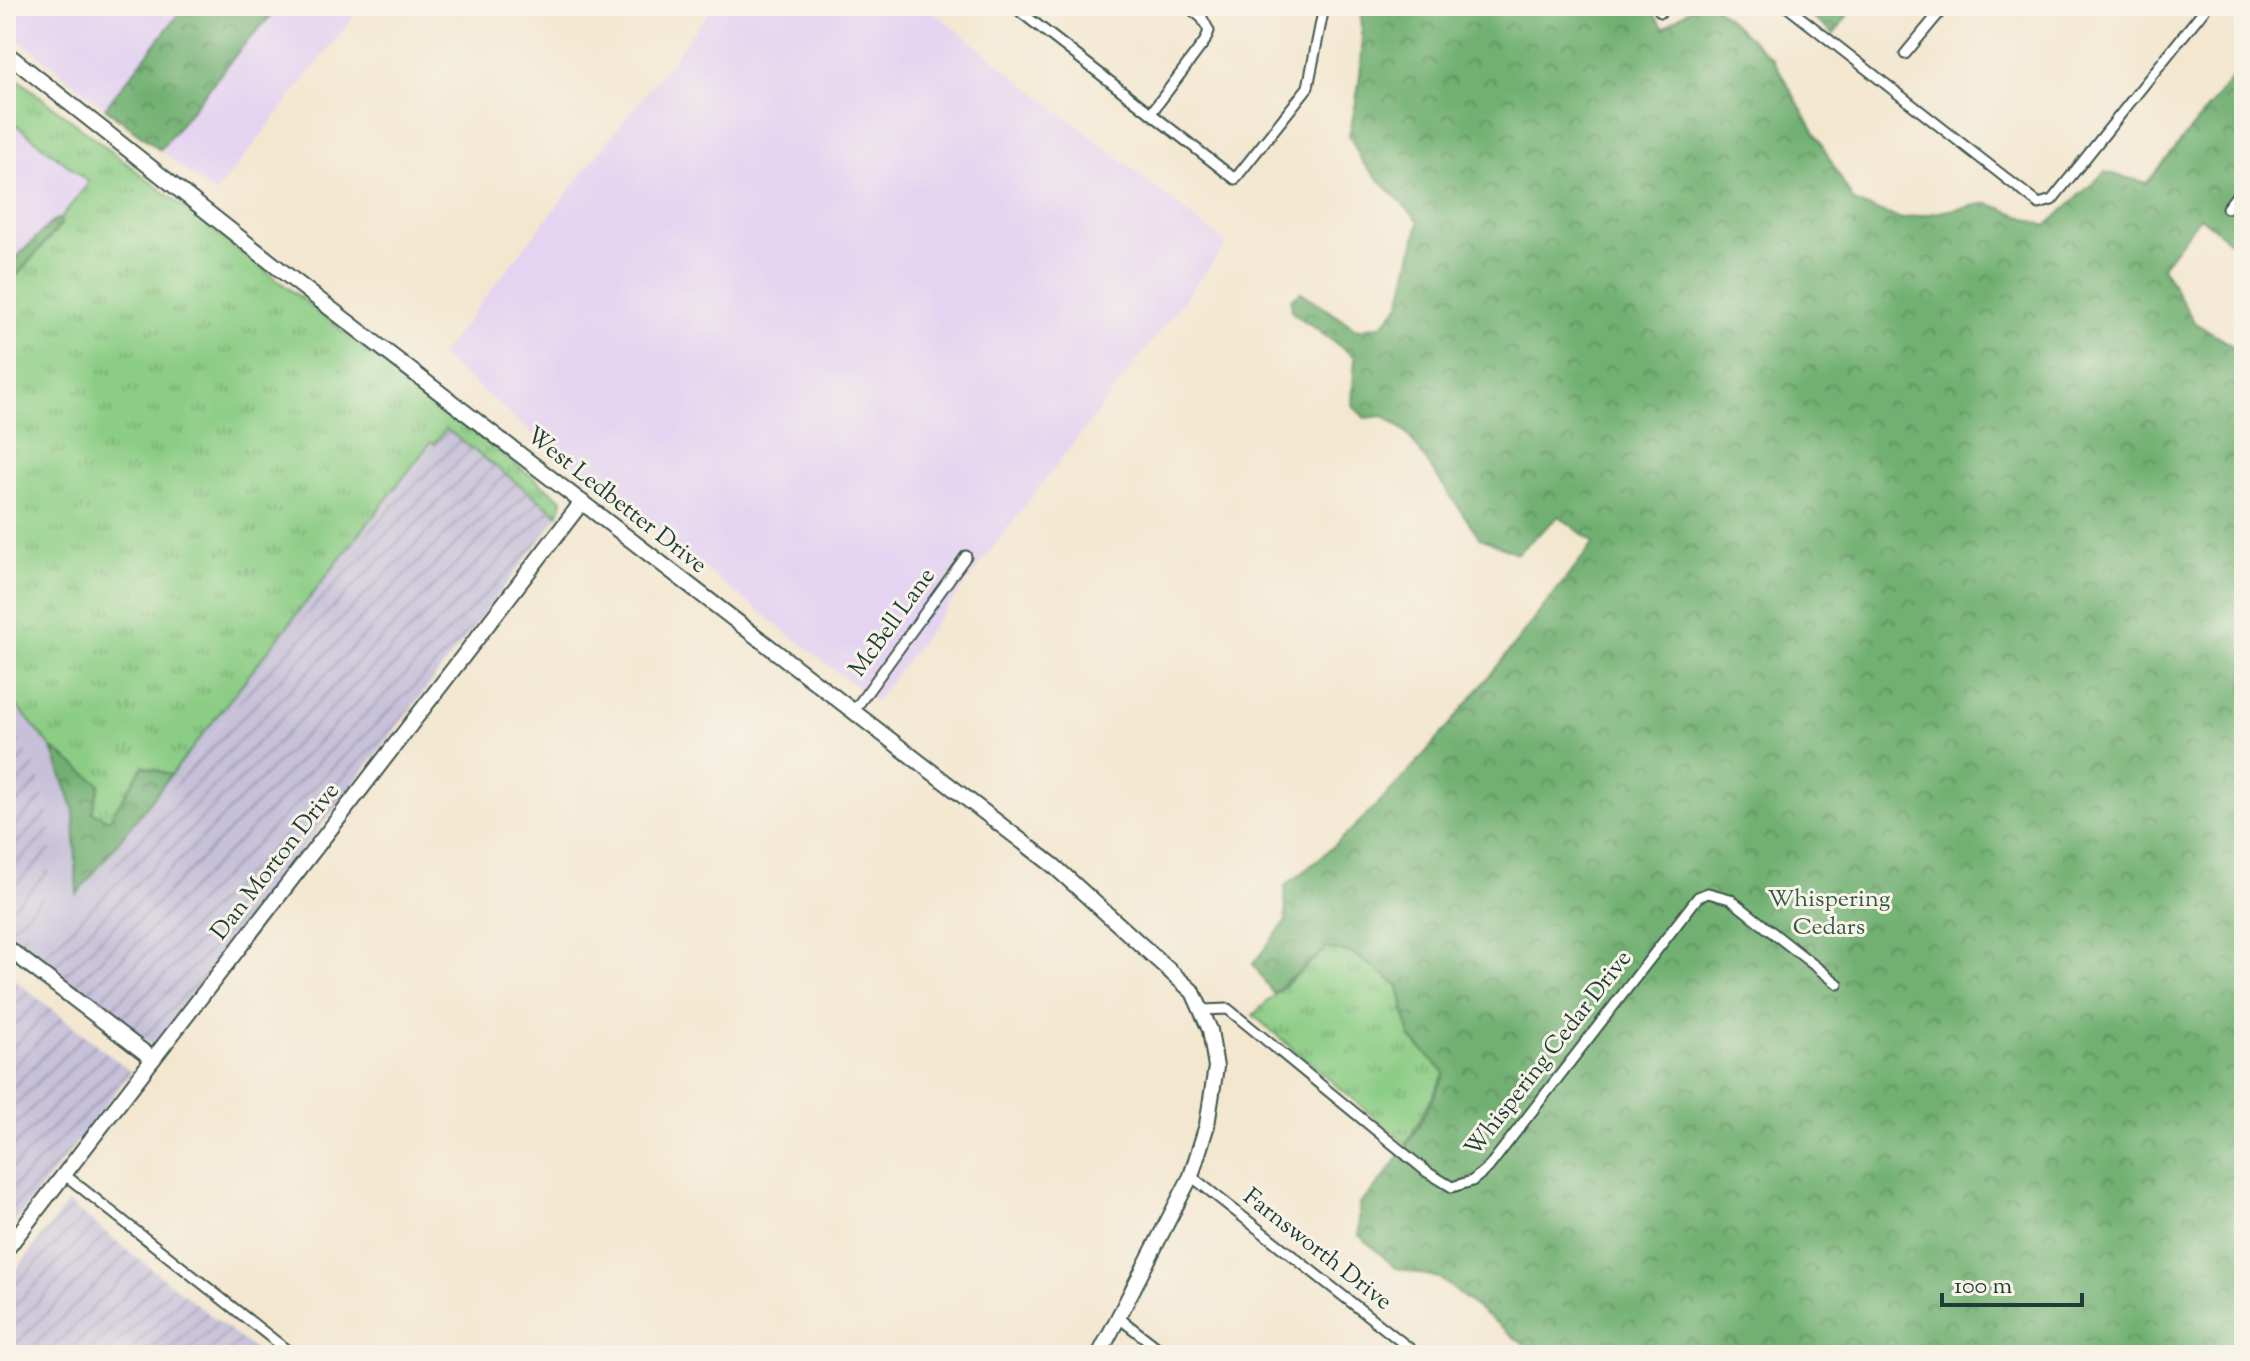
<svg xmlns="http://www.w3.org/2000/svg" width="2250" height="1361" viewBox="0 0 2250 1361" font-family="'Sorts Mill Goudy',serif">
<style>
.built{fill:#e4d3f1}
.industrial{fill:url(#industrial-furrows)}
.railway{fill:#c6c0d9}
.grass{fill:url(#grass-tufts);stroke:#56855c;stroke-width:2}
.forest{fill:url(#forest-crowns);stroke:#487653;stroke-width:2}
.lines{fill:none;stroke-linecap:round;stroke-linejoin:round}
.street-casing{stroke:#3f564b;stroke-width:13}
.secondary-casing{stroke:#3f564b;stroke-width:18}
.street{stroke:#fff;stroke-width:9}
.secondary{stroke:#fff;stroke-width:14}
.labels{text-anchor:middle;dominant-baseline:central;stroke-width:6;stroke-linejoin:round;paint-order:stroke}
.street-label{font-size:24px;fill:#1f3d34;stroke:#f7f3e8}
.park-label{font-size:24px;fill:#355a44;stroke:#f7f3e8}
</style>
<defs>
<pattern id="industrial-furrows" width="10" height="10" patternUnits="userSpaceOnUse" patternTransform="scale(2)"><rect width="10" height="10" fill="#c6c0d9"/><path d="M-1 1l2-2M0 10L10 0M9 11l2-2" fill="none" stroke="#a09db1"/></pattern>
<pattern id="grass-tufts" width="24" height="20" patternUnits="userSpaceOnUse" patternTransform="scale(2)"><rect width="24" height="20" fill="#8ccd85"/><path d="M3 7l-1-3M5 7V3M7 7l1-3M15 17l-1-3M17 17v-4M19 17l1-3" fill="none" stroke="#72a86e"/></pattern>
<pattern id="forest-crowns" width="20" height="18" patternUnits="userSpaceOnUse" patternTransform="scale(2)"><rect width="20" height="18" fill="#71b072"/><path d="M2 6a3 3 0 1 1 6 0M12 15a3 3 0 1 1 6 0" fill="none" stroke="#5c905e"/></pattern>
</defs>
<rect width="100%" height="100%" fill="#f7f3e8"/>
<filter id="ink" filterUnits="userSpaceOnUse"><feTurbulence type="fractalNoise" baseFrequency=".0125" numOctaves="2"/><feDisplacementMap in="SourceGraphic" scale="16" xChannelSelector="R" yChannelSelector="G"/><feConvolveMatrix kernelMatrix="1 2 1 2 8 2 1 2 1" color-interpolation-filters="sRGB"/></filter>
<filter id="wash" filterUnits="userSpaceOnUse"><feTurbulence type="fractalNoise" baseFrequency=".006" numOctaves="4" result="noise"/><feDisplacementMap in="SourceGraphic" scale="32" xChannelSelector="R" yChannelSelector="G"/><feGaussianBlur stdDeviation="1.8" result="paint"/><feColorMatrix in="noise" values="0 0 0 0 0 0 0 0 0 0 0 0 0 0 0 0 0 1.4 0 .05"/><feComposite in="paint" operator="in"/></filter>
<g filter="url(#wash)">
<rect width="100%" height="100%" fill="#f3e7d0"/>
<g class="built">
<path d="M 6,6 L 185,6 L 105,108 L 6,29 Z"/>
<path d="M 280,6 L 360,9 L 215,194 L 161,151 L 242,47 Z"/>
<path d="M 714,6 L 926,6 L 1227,244 L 875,701 L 547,446 L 440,355 Z"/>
<path d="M 6,117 L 89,182 L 60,219 L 54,221 L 6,268 Z"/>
</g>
<g class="industrial">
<path d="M 447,428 L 559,515 L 153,1046 L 41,960 Z"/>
<path d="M 6,719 L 38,771 L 51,829 L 51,861 L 44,895 L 22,945 L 6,933 Z"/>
<path d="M 6,973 L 131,1072 L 6,1233 Z"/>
<path d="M 68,1203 L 261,1355 L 6,1355 L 6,1283 Z"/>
</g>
<path class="railway" d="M 431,442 L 434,444 L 41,960 L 22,945 L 44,896 L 51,861 L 51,829 L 38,771 L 6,719 L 6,693 L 52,748 L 74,811 L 78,893 Z"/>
<g class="grass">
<path d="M 6,70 L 562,500 L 559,515 L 446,429 L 434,444 L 431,442 L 171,775 L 143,766 L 109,820 L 92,812 L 99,784 L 52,748 L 6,693 L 6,288 L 61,225 L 60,219 L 89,182 L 6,117 Z"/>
<path d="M 1327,948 L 1354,954 L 1399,986 L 1410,1037 L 1445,1073 L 1406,1144 L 1253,1015 Z"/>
</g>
<g class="forest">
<path d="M 185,6 L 280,6 L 242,47 L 160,150 L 105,108 Z"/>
<path d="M 1360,6 L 1648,6 L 1664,28 L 1694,6 L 1714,6 L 1773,59 L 1854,202 L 1901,219 L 1988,203 L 2046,226 L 2105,172 L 2147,183 L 2244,64 L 2244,252 L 2200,217 L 2162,266 L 2194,322 L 2244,353 L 2244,1355 L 1537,1355 L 1439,1278 L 1396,1268 L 1359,1235 L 1359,1205 C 1397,1168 1423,1121 1445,1073 L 1410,1037 L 1399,986 L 1354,954 L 1327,948 L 1273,994 L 1253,964 L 1286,921 L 1285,886 C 1408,793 1498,663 1594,543 L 1559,516 L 1517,553 L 1480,538 L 1406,432 L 1384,416 L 1365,418 L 1352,405 L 1355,357 L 1292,312 L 1291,299 L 1301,292 L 1358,330 L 1382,325 L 1400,304 L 1419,221 L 1363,163 L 1349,135 C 1359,92 1366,50 1360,6 Z"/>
<path d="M 1797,6 L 1854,6 L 1834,34 Z"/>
<path d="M 60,219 L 61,224 L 6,288 L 6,268 L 54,220 Z"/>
<path d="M 52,748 L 100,784 L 92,812 L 109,820 L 143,766 L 171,775 L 77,894 L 74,811 Z"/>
</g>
</g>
<g filter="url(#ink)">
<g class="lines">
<defs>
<g id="street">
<path d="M 1013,6 L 1235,179 L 1308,87 L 1323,12 L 1320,6"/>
<path d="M 1656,6 L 1661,12"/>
<path d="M 1786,6 L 2039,204 L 2052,200 L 2207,6"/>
<path d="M 1905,54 L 1945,6"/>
<path d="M 1151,113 L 1205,41 L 1209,31 L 1202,18 L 1187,6"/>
<path d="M 2227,208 L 2244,186"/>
<path d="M 853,712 L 966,556"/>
<path d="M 1202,1010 L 1228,1009 L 1427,1172 L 1452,1187 L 1472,1181 L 1488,1168 L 1698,897 L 1708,893 L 1730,899 L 1838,984"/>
<path d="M 65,1175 L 293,1355"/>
<path d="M 1191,1176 L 1418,1355"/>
<path d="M 1119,1318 L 1167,1355"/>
</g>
<g id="secondary">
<path d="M 6,53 L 287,275 L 1054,866 L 1193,992 L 1210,1030 L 1216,1067 L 1207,1125 L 1191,1176 L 1099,1355"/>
<path d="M 6,947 L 153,1059"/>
<path d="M 6,1250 L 582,502"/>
</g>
</defs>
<use href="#street" class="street-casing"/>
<use href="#secondary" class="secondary-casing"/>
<use href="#street" class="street"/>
<use href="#secondary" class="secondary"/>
</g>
</g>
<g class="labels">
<g class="street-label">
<text transform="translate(616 501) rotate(38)">West Ledbetter Drive</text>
<text transform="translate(893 623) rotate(-54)">McBell Lane</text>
<text transform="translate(276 862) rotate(-52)">Dan Morton Drive</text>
<text transform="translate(1549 1054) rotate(-52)">Whispering Cedar Drive</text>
<text transform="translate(1317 1250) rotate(38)">Farnsworth Drive</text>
</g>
<g class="park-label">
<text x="1829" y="900">Whispering<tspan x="1829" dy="28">Cedars</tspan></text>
</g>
</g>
<rect width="2250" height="1361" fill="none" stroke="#f7f3e8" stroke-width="32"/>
<path d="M1942 1293v12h140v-12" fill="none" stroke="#1f3d34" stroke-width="4"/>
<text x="1954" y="1293" font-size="24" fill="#1f3d34" stroke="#f7f3e8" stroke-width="6" paint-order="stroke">100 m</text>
</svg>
